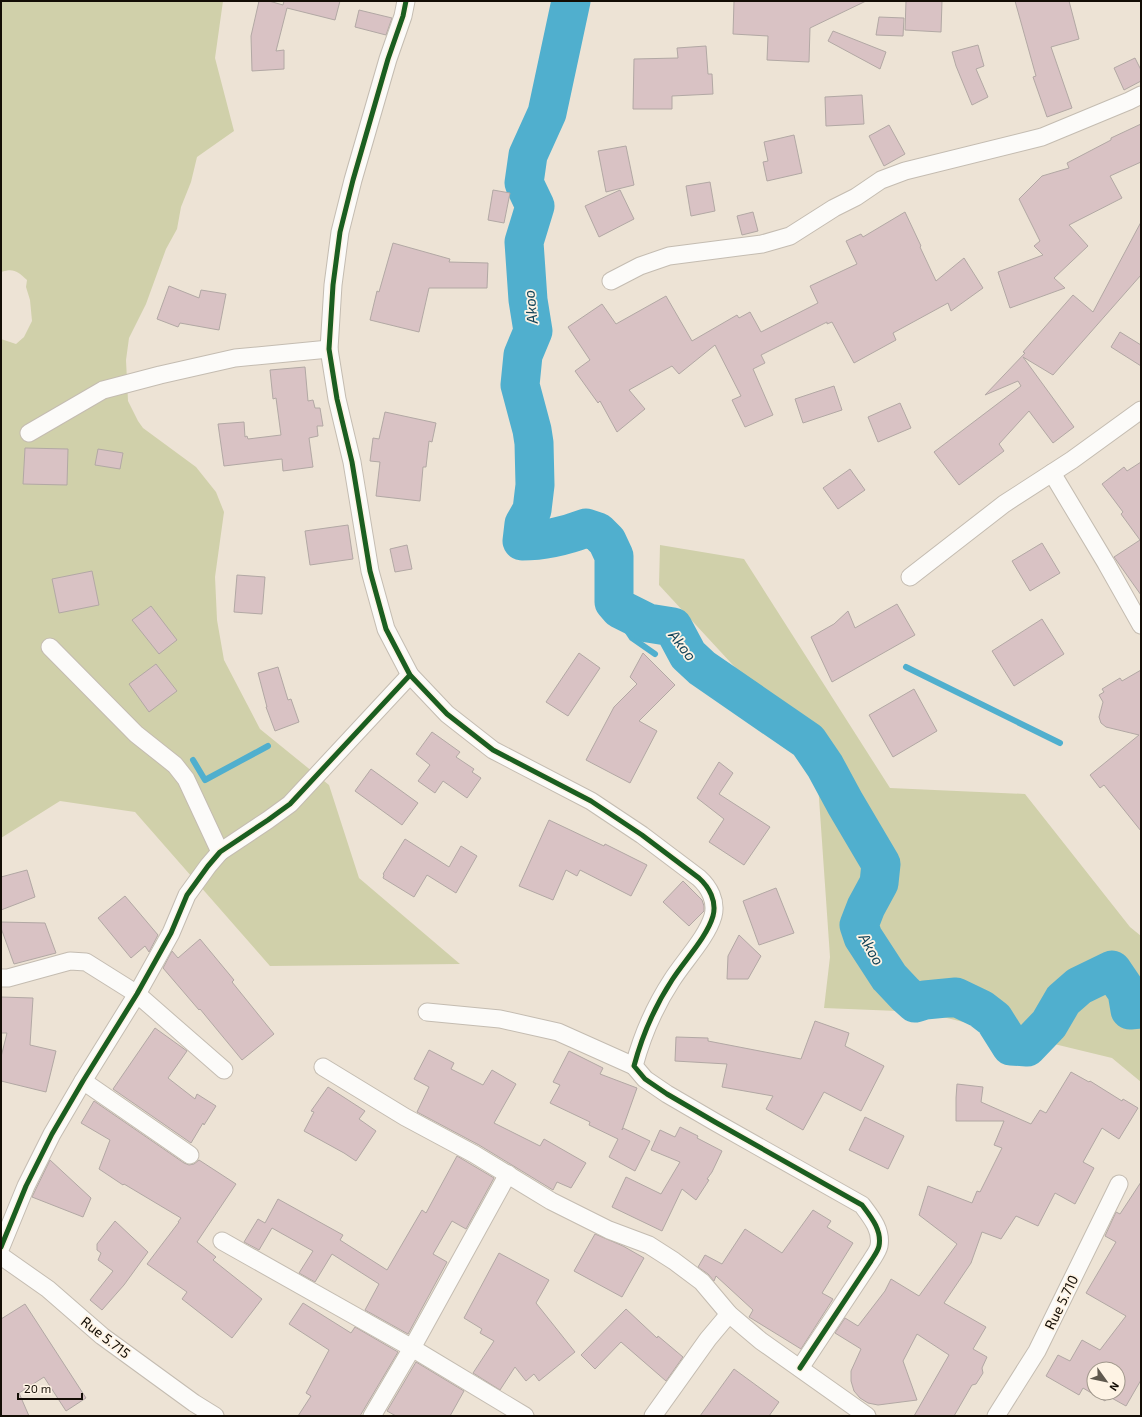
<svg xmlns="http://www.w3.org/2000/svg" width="1142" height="1417" viewBox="0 0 1142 1417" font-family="'Exo 2',sans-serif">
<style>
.green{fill:#d0d0aa}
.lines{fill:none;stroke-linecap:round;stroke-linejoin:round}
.stream{stroke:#50afce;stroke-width:6}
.river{stroke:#50afce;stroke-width:39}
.building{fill:#d9c2c4;stroke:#b2a8a4;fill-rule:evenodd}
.street-casing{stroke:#c4bcb1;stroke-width:19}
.street{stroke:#fcfbf9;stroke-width:17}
.cycleway-casing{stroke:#fef3e4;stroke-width:8}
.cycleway{stroke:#1b5e20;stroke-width:5}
.labels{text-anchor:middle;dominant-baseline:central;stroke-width:3.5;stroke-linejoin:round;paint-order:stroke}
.street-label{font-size:14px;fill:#130d05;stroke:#fef3e4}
.water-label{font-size:15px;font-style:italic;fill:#14455a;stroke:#fef3e4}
</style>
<rect width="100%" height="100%" fill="#ede3d5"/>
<g class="green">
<path d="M 1,1 L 223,1 L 215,58 L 234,131 L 197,157 L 191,182 L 181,207 L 177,229 L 166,249 L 146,304 L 129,338 L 126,360 L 128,401 L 138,421 L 143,428 L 196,467 L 216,492 L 224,512 L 215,577 L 217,620 L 224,660 L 260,729 L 329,785 L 359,878 L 460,964 L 270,966 L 135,812 L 60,801 L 1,838 L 1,339 L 16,344 L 24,337 L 32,321 L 30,300 L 26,287 L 27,280 C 17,271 14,268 1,272 Z"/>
<path d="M 660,545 L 744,559 L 890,788 L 1025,794 L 1130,927 L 1141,936 L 1141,1082 L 1112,1058 L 922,1012 L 824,1008 L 830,957 L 816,755 L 659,585 Z"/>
</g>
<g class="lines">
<g class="stream">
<path d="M 620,609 L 616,620 L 624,626 L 632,638 L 655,654"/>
<path d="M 906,667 L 1060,743"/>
<path d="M 193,760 L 205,780 L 268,746"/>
</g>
<path class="river" d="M 571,1 L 547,113 L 528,155 L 524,183 L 535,206 L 524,242 L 528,300 L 533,331 L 523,355 L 520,385 L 532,430 L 534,443 L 535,485 L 532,510 L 524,524 L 522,541 C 544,541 565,536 586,528 L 598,532 L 607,541 L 614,556 L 614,602 L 620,609 L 648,623 L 673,627 L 688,655 L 702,668 L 808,741 L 825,766 L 845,803 L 881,864 L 879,883 L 866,907 L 859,925 L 863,937 L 889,977 L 905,994 L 915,1003 L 925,1000 L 956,997 L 981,1009 L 994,1019 L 1011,1046 L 1027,1047 L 1049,1024 L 1063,1000 L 1079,986 L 1112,970 L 1127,992 L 1130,1010 L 1141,1009"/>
</g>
<g class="building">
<path d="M 259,1 L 269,1 L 283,5 L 284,1 L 340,1 L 335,20 L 287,8 L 276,51 L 284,50 L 284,69 L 252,71 L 251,36 Z"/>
<path d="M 734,1 L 866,1 L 810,28 L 809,62 L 767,60 L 768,36 L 733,34 Z"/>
<path d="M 906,1 L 942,1 L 941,32 L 905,30 Z"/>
<path d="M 1015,1 L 1069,1 L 1079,39 L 1051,47 L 1072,108 L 1047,117 L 1033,77 L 1036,76 Z"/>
<path d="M 359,10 L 392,18 L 386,35 L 355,27 Z"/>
<path d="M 879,17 L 904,18 L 903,36 L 876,35 Z"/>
<path d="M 833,31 L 886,52 L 880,69 L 828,41 Z"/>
<path d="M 978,45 L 984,66 L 976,69 L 988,97 L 972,105 L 956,66 L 952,52 Z"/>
<path d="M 706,46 L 708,74 L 712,74 L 713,94 L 672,96 L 672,109 L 633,109 L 634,59 L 678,58 L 677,48 Z"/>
<path d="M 1135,58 L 1141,70 L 1141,81 L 1124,90 L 1114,68 Z"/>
<path d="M 862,95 L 864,124 L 826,126 L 825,97 Z"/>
<path d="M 1141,124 L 1141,162 L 1110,176 L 1122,198 L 1069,225 L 1088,246 L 1054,278 L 1065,288 L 1010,308 L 998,272 L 1043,255 L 1034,246 L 1040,241 L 1019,199 L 1042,176 L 1069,168 L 1067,163 L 1111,140 L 1111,138 Z"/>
<path d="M 889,125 L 905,154 L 884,166 L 869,136 Z"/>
<path d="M 794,135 L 802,173 L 767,181 L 763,162 L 768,161 L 764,142 Z"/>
<path d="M 626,146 L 634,185 L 606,192 L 598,151 Z"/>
<path d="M 710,182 L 715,211 L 691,216 L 686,186 Z"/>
<path d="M 493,190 L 510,193 L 504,223 L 488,220 Z"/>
<path d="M 620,190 L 634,219 L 599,237 L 585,206 Z"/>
<path d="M 753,212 L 758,231 L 742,235 L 737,216 Z"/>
<path d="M 905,212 L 921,246 L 920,247 L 936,281 L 964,258 L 983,288 L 951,311 L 948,303 L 893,333 L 896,340 L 854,363 L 832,322 L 827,324 L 827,322 L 761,355 L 765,363 L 753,369 L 773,415 L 745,427 L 732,400 L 741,396 L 715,345 L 679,374 L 672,366 L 629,390 L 645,409 L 617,432 L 600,401 L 598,403 L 575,371 L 590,360 L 568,327 L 602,304 L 616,324 L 666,296 L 692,341 L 737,315 L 739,318 L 750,312 L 761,332 L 818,303 L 810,286 L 857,264 L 846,241 L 861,234 L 863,237 Z"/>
<path d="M 1141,222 L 1141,275 L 1053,375 L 1023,357 L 1074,427 L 1053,443 L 1029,411 L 999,444 L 1004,451 L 959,485 L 934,452 L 1021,386 L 1018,381 L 985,395 L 1025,353 L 1023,352 L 1073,295 L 1093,312 Z"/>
<path d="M 393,243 L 450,259 L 449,262 L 488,263 L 487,288 L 429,288 L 419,332 L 370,320 L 377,291 L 379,292 Z"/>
<path d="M 169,286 L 199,298 L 201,290 L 226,294 L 219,330 L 180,323 L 178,327 L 157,319 Z"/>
<path d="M 1120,332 L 1141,345 L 1141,366 L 1111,347 Z"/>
<path d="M 305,367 L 308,401 L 313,400 L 315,408 L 320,408 L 323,426 L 317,426 L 318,436 L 309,438 L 313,467 L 283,471 L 282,459 L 224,466 L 218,424 L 244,422 L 245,437 L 247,436 L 248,439 L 281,435 L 276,398 L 273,399 L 270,370 Z"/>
<path d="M 834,386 L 842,410 L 803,423 L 795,399 Z"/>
<path d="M 900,403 L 911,428 L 878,442 L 868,417 Z"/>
<path d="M 385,412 L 436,423 L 432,442 L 429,441 L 426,467 L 423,467 L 420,501 L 376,496 L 380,462 L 370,461 L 373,438 L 379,439 Z"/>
<path d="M 25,448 L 68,449 L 67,485 L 23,484 Z"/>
<path d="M 98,449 L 123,453 L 120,469 L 95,465 Z"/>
<path d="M 1141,462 L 1141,595 L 1114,557 L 1140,540 L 1121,514 L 1123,512 L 1102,484 L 1124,467 L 1127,471 Z"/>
<path d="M 850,469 L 865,490 L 838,509 L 823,488 Z"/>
<path d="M 348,525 L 353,559 L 310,565 L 305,531 Z"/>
<path d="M 1042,543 L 1060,573 L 1030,591 L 1012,561 Z"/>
<path d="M 407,545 L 412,569 L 395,572 L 390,549 Z"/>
<path d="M 92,571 L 99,605 L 59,613 L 52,579 Z"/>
<path d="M 237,575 L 265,577 L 262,614 L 234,612 Z"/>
<path d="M 897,604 L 915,635 L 832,682 L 811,637 L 834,624 L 848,611 L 855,628 Z"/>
<path d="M 151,606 L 177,640 L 159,654 L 132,620 Z"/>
<path d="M 1042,619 L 1064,654 L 1014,686 L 992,651 Z"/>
<path d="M 579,653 L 600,668 L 568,716 L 546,702 Z"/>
<path d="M 643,653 L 675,685 L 639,721 L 657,731 L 630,783 L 586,760 L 614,707 L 637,684 L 630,677 Z"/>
<path d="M 156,664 L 177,691 L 149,712 L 129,684 Z"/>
<path d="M 278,667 L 288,700 L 291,699 L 299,722 L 275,731 L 266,707 L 267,707 L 258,673 Z"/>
<path d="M 1141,670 L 1141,831 L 1104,785 L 1100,788 L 1090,775 L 1139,735 L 1106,727 L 1101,723 L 1099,717 L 1103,702 L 1099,695 L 1104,692 L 1102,689 L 1120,678 L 1122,681 Z"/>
<path d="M 914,689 L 937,731 L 893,757 L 869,715 Z"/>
<path d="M 432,732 L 460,752 L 456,757 L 474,769 L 472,772 L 481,778 L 467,798 L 443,781 L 435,793 L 418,781 L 430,765 L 416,754 Z"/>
<path d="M 719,762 L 733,773 L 719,794 L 770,827 L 744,865 L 709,842 L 724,819 L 697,798 Z"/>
<path d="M 371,769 L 418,803 L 402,825 L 355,791 Z"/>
<path d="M 549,820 L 604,846 L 605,844 L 647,865 L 631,896 L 580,870 L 577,876 L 566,870 L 553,900 L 519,886 Z"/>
<path d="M 405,839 L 449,867 L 461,846 L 477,856 L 456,893 L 427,875 L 414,897 L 383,878 L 384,875 L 383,874 Z"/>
<path d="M 27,870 L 35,897 L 1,910 L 1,877 Z"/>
<path d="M 683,881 L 702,900 L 704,906 L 704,911 L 689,926 L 663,902 Z"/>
<path d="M 776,888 L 794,933 L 759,945 L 743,901 Z"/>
<path d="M 125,896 L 158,935 L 149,952 L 145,946 L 131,958 L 98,918 Z"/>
<path d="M 1,922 L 45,923 L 56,953 L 14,964 L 1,928 Z"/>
<path d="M 739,935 L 761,956 L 748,979 L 727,979 L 728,956 Z"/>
<path d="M 200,939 L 234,980 L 232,982 L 274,1034 L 242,1060 L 200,1009 L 199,1010 L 163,968 L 172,951 L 178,958 Z"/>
<path d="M 1,997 L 33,998 L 30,1045 L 56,1051 L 46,1092 L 1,1081 L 1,1057 L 7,1033 L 1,1033 Z"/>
<path d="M 815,1021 L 849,1033 L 845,1046 L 884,1066 L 861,1111 L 824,1092 L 803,1130 L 766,1109 L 773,1096 L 722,1087 L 727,1064 L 675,1061 L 676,1037 L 708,1038 L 708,1041 L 801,1059 Z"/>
<path d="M 155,1028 L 187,1051 L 168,1078 L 195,1099 L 197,1094 L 216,1106 L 204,1125 L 203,1123 L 191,1143 L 113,1089 Z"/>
<path d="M 429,1050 L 454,1063 L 451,1069 L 483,1085 L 492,1070 L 516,1084 L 494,1123 L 540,1146 L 544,1139 L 586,1163 L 571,1188 L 557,1182 L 553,1190 L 479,1145 L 417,1112 L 429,1087 L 414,1079 Z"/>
<path d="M 569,1051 L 603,1068 L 600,1074 L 637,1088 L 622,1130 L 623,1128 L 650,1141 L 635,1171 L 609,1157 L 618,1139 L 589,1125 L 590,1122 L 550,1103 L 560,1085 L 553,1082 Z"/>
<path d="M 1071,1072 L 1089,1082 L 1090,1081 L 1122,1101 L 1123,1099 L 1138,1108 L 1119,1139 L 1102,1128 L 1083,1162 L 1094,1168 L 1075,1204 L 1055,1193 L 1038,1226 L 1016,1216 L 1001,1239 L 982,1232 L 971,1263 L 944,1303 L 986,1327 L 973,1349 L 987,1357 L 982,1368 L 983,1373 L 976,1384 L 972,1385 L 954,1416 L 914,1416 L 949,1355 L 917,1334 L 903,1361 L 917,1400 L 878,1405 L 868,1403 L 860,1398 L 854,1391 L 851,1381 L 851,1371 L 861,1349 L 835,1333 L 845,1318 L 858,1326 L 885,1291 L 891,1279 L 919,1296 L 957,1244 L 919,1215 L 928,1186 L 972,1203 L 977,1191 L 980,1192 L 1002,1148 L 994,1145 L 1004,1121 L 956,1121 L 956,1098 L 957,1084 L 983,1087 L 981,1102 L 1031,1124 L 1040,1110 L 1046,1113 Z"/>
<path d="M 328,1087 L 365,1111 L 359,1119 L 376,1131 L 356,1161 L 344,1153 L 304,1131 L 314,1112 L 311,1111 Z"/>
<path d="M 94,1101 L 184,1163 L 189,1165 L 194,1164 L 199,1160 L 236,1184 L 197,1242 L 216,1257 L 213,1260 L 262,1299 L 232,1338 L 182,1299 L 187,1292 L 147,1264 L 179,1222 L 178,1222 L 181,1218 L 124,1184 L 123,1185 L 99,1169 L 110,1140 L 81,1123 Z"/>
<path d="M 865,1117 L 904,1136 L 888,1169 L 849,1150 Z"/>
<path d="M 680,1127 L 698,1136 L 697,1138 L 722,1151 L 712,1172 L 707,1179 L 709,1180 L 696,1200 L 682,1189 L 662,1231 L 612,1207 L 626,1177 L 661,1194 L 680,1162 L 651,1150 L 660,1130 L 675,1137 Z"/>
<path d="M 457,1156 L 494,1178 L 466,1229 L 452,1221 L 433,1254 L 447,1262 L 408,1334 L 365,1310 L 379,1284 L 332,1254 L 315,1282 L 299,1273 L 313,1251 L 272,1228 L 259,1250 L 244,1242 L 258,1219 L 265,1223 L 278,1199 L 343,1235 L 340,1240 L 387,1270 L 422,1210 L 426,1213 Z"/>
<path d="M 50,1160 L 91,1198 L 83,1217 L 32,1197 Z"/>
<path d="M 1141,1182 L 1141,1380 L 1126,1406 L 1108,1396 L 1105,1401 L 1083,1388 L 1079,1395 L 1046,1376 L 1058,1355 L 1070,1361 L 1082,1340 L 1100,1350 L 1126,1316 L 1086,1293 L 1116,1242 L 1105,1236 L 1116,1212 L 1120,1214 ZM 1094,1369 L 1118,1369 L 1118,1393 L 1094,1393 Z"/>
<path d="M 813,1210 L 831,1221 L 827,1227 L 853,1243 L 822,1293 L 833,1299 L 801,1349 L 749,1317 L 753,1310 L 716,1276 L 714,1281 L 708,1274 L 698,1267 L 705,1255 L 722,1264 L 745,1229 L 782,1253 Z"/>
<path d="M 115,1221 L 148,1252 L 124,1285 L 102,1310 L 90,1300 L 113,1271 L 98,1260 L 101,1253 L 97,1250 L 97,1244 Z"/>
<path d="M 595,1234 L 623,1246 L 644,1258 L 622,1297 L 574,1271 Z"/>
<path d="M 499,1253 L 549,1280 L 536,1303 L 575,1352 L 539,1381 L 534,1374 L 526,1381 L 515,1367 L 500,1390 L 473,1373 L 494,1341 L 480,1333 L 482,1329 L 464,1318 Z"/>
<path d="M 303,1303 L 351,1333 L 355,1327 L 398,1352 L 360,1416 L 298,1416 L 311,1396 L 306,1393 L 329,1350 L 289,1324 Z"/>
<path d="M 25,1304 L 86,1398 L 66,1411 L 44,1377 L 19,1393 L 29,1416 L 1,1416 L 1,1319 Z"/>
<path d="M 626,1309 L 657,1338 L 658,1336 L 683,1357 L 666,1381 L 621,1342 L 595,1369 L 581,1355 Z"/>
<path d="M 416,1362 L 464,1391 L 450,1416 L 396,1416 L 387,1411 Z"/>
<path d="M 734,1369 L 779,1402 L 769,1416 L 700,1416 Z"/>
</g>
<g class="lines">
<defs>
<g id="street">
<path d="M 406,1 L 403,16 L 388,59 L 353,180 L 340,232 L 333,285 L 329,349 L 337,399 L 352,462 L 370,571 L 386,629 L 410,675 L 447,714 L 493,750 L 591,801 L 642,835 L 699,878 C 709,887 717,901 713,916 C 707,937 684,961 672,980 C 655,1006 642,1036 634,1066 L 645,1079 L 667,1094 L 715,1122 L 862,1205 C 871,1217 882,1230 879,1246 C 878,1251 874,1256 871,1261 L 800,1368"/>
<path d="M 611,281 L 640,266 L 669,256 L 762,244 L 790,236 L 834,208 L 856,197 L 881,180 L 905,171 L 1042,137 L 1129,101 L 1141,95"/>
<path d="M 29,433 L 103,390 L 160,375 L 235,358 L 329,349"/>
<path d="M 1052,473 L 1106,563 L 1141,625"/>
<path d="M 910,577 L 1004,504 L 1072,460 L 1141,410"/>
<path d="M 50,647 L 136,734 L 175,765 L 186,779 L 220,852"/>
<path d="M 1,978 L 8,978 L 70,961 L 86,962 L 137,994 L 224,1070"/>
<path d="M 427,1012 L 500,1019 L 558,1032 L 634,1066"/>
<path d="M 323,1067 L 405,1117 L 474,1154 L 551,1201 L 609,1230 L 649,1245 L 674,1261 L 702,1282 L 729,1314 L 761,1341 L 867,1416"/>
<path d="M 83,1081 L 190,1155"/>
<path d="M 222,1241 L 412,1348 L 525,1416"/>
<path d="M 1,1247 L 26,1186 L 52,1134 L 83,1081 L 137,994 L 171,933 L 187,895 L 208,866 L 220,852 L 268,820 L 290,804 L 410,675"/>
<path d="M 1,1256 L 48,1289 L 102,1336 L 194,1403 L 215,1416"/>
<path d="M 372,1416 L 412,1348 L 508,1174"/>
<path d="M 653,1416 L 708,1339 L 729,1314"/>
<path d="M 996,1416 L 1037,1351 L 1119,1184"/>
</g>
</defs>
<use href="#street" class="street-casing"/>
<use href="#street" class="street"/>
<defs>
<g id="cycleway">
<path d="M 406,1 L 403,16 L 388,59 L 353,180 L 340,232 L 333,285 L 329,349 L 337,399 L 352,462 L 370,571 L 386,629 L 410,675 L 447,714 L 493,750 L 591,801 L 642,835 L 699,878 C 709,887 717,901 713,916 C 707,937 684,961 672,980 C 655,1006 642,1036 634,1066 L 645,1079 L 667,1094 L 715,1122 L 862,1205 C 871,1217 882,1230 879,1246 C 878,1251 874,1256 871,1261 L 800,1368"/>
<path d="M 1,1247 L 26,1186 L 52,1134 L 83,1081 L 137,994 L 171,933 L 187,895 L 208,866 L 220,852 L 268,820 L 290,804 L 410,675"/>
</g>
</defs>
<use href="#cycleway" class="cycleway-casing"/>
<use href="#cycleway" class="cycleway"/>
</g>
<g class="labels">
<g class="street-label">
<text transform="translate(1061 1302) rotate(-64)">Rue 5.710</text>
<text transform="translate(106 1337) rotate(38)">Rue 5.715</text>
</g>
<g class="water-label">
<text transform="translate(530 307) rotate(-96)">Akoo</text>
<text transform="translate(683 645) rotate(52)">Akoo</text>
<text transform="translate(872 949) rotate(60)">Akoo</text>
</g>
</g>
<rect width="1142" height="1417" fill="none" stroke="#130d05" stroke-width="4"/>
<g transform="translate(1106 1381) rotate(123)"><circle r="19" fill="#fef3e4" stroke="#a0978b"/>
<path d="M0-3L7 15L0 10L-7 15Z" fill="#5f584e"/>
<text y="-6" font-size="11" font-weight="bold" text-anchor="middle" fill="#130d05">N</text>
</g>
<path d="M18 1393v6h64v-6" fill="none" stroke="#130d05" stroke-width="2"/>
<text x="24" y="1393" font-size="12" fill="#130d05" stroke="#fef3e4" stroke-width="3" paint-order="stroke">20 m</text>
</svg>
